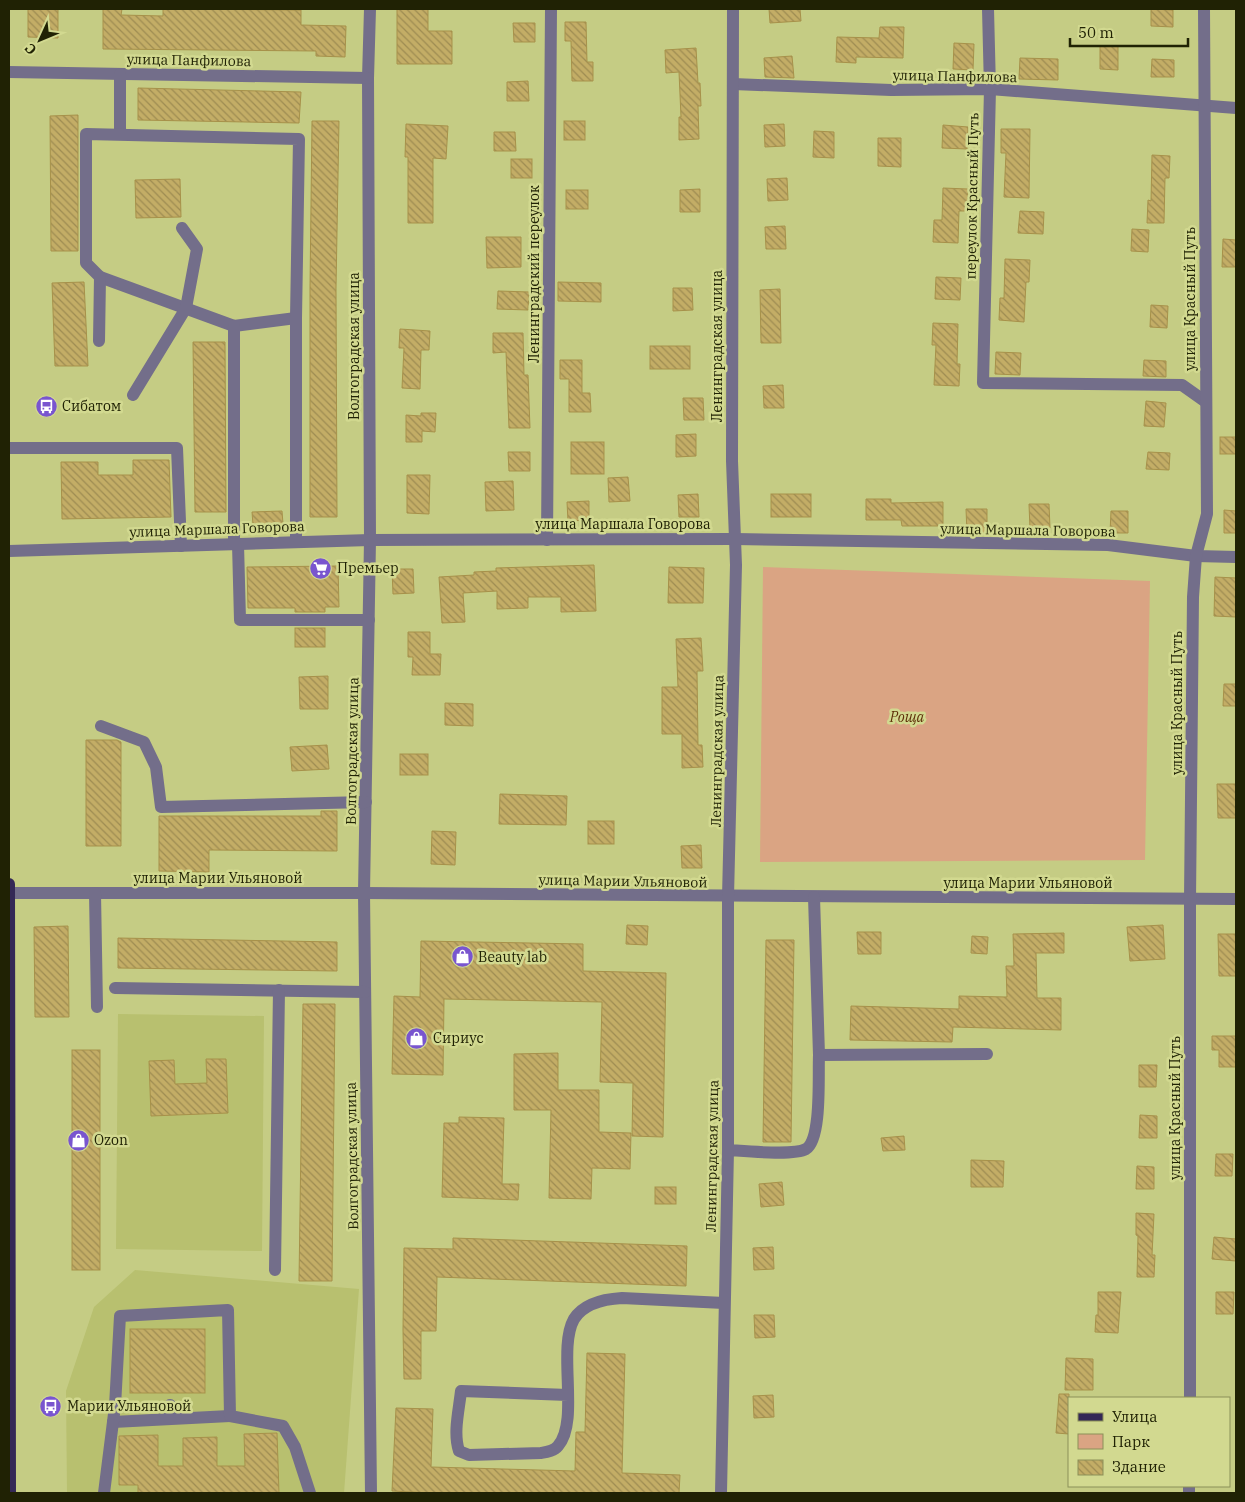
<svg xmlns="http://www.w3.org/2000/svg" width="1245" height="1502" viewBox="0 0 1245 1502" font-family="'IBM Plex Serif',serif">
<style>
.built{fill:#b8c06f}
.green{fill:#daa483}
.building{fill:url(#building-back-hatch);stroke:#a7914a}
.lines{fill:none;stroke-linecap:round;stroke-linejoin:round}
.minor{stroke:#736e8a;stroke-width:12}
.major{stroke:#342856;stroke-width:12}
.labels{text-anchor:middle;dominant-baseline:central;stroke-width:5;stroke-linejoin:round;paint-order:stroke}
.street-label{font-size:14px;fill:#202204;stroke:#d2d990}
.poi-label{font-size:14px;fill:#202204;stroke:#d2d990;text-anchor:start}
.park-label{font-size:14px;font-style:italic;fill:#5d2e08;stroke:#d2d990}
</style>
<defs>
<pattern id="building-back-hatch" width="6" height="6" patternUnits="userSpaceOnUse" patternTransform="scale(1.25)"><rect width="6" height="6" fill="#c3ad66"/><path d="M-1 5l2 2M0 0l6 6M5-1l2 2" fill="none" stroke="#9e8c52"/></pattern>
</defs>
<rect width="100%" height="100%" fill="#c5cc84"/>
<g class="built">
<path d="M 118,1014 L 264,1016 L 262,1251 L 116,1249 Z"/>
<path d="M 135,1270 L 359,1289 L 344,1493 L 67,1493 L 66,1391 L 94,1307 Z"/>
</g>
<path class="green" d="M 763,567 L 1150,581 L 1145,860 L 760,862 Z"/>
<g class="building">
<path d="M 28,9 L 58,9 L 58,38 L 28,37 Z"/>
<path d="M 103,9 L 122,9 L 121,15 L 163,16 L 163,9 L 301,10 L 301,25 L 346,26 L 345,57 L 316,56 L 316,51 L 103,49 Z"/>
<path d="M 397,9 L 428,9 L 428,31 L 452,31 L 452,64 L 397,64 Z"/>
<path d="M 769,9 L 800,9 L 801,21 L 770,23 Z"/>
<path d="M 1151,9 L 1173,10 L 1173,27 L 1151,26 Z"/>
<path d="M 565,22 L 586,22 L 587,62 L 593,62 L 593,81 L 572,81 L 571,41 L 565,41 Z"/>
<path d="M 513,23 L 535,23 L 535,42 L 514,42 Z"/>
<path d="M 880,27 L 904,27 L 903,58 L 856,57 L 856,63 L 836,62 L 837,37 L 879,38 Z"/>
<path d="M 954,43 L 974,44 L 973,70 L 953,69 Z"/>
<path d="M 1100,46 L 1118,46 L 1118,70 L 1100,69 Z"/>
<path d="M 696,48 L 698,83 L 700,83 L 701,106 L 698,106 L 699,139 L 679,140 L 679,117 L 681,117 L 679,72 L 666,73 L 665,50 Z"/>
<path d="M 792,56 L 794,78 L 765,77 L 764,58 Z"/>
<path d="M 1020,58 L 1058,59 L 1058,80 L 1019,79 Z"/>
<path d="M 1152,59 L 1174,60 L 1174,77 L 1151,77 Z"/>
<path d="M 528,81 L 529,101 L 507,101 L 507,82 Z"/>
<path d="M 138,88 L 301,92 L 299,123 L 138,120 Z"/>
<path d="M 78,115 L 78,251 L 51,251 L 50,116 Z"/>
<path d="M 312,121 L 339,121 L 336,288 L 337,517 L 310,517 L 310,288 Z"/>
<rect x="564" y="121" width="21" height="19"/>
<path d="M 406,124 L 448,126 L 446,159 L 433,158 L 433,223 L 408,223 L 408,157 L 405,157 Z"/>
<path d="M 784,124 L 785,146 L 765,147 L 764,125 Z"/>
<path d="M 943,125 L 968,127 L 967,149 L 942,148 Z"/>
<path d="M 1001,129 L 1030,129 L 1029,198 L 1004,197 L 1006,153 L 1001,153 Z"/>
<path d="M 814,131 L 834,132 L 834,158 L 813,157 Z"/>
<path d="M 494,132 L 515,132 L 516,151 L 494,151 Z"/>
<path d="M 878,138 L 901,138 L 901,167 L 878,166 Z"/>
<path d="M 1152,155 L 1170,156 L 1169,178 L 1165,178 L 1164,223 L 1147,223 L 1148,200 L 1151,201 Z"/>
<rect x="511" y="159" width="21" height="19"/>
<path d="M 787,178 L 788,200 L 768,201 L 767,179 Z"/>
<path d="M 180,179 L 181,217 L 136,218 L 135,180 Z"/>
<path d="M 943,188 L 968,189 L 967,211 L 959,211 L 958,243 L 933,242 L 934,220 L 942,220 Z"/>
<path d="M 700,189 L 700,212 L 680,212 L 680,190 Z"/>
<rect x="566" y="190" width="22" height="19"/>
<path d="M 1020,211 L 1044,212 L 1043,234 L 1018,233 Z"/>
<path d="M 785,226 L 786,249 L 766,249 L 765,227 Z"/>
<path d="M 1132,229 L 1149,230 L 1148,252 L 1131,251 Z"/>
<path d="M 486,237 L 521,237 L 521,267 L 487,268 Z"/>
<path d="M 1223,239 L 1236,240 L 1236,267 L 1222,267 Z"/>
<path d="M 1005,259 L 1030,260 L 1029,282 L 1026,282 L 1024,322 L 999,320 L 1000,298 L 1004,298 Z"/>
<path d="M 936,277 L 961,278 L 960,300 L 935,299 Z"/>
<path d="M 84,282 L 88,366 L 55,366 L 52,283 Z"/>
<path d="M 558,282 L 601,283 L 601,302 L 558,301 Z"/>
<path d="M 673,288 L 692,288 L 693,310 L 673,311 Z"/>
<path d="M 780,289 L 781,343 L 761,343 L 760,290 Z"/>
<path d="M 498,291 L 529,292 L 528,310 L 497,309 Z"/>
<path d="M 1151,305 L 1168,306 L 1167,328 L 1150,327 Z"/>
<path d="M 933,323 L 958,324 L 957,364 L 960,364 L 959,386 L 934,385 L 936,345 L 932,345 Z"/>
<path d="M 400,329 L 430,331 L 429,350 L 421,350 L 420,389 L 402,388 L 404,348 L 399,348 Z"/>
<path d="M 493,333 L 523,333 L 524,375 L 528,375 L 530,428 L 509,428 L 506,352 L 493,353 Z"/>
<path d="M 193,342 L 225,342 L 226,512 L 195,512 Z"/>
<rect x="650" y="346" width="40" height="23"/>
<path d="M 996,352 L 1021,353 L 1020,375 L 995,374 Z"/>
<path d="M 560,360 L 582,360 L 582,393 L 590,393 L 591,412 L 569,412 L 569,379 L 560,379 Z"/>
<path d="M 1144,360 L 1166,361 L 1166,377 L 1143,376 Z"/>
<path d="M 783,385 L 784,408 L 764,408 L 763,386 Z"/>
<path d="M 683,398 L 703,398 L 704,420 L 684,420 Z"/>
<path d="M 1146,401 L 1166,403 L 1164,427 L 1144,426 Z"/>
<path d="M 421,413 L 436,413 L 435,432 L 422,431 L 422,442 L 406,442 L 406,415 L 421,416 Z"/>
<path d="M 696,434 L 696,456 L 676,457 L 676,435 Z"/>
<rect x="1220" y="437" width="16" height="17"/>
<rect x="571" y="442" width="33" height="32"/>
<path d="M 508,452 L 530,452 L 530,471 L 509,471 Z"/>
<path d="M 1148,452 L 1170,453 L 1169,470 L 1146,469 Z"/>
<path d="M 133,460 L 169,460 L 171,517 L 62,519 L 61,462 L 98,462 L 98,475 L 133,475 Z"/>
<path d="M 407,475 L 430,475 L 429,514 L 407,513 Z"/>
<path d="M 628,477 L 630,501 L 609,502 L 608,478 Z"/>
<path d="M 513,481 L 514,510 L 486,511 L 485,482 Z"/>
<path d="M 698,494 L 699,517 L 679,517 L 678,495 Z"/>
<rect x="771" y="494" width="40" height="23"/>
<path d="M 866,499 L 891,499 L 891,503 L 943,502 L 943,526 L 902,526 L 901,520 L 866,520 Z"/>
<path d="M 589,501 L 589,520 L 568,521 L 567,502 Z"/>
<path d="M 1029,504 L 1049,504 L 1050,528 L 1030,529 Z"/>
<path d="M 966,509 L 987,509 L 987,533 L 967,533 Z"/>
<path d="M 1224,510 L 1236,511 L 1236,533 L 1224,533 Z"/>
<path d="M 282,511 L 283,524 L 253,525 L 252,512 Z"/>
<path d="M 1111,511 L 1128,511 L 1128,533 L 1110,533 Z"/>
<path d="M 594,565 L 596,611 L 561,612 L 561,597 L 528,597 L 528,608 L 497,609 L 497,591 L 463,593 L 465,622 L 442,623 L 439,577 L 474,575 L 474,572 L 496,571 L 496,568 Z"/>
<path d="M 338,566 L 339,607 L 325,607 L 325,612 L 295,612 L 295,608 L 248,608 L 247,567 Z"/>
<path d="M 669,567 L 704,568 L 703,603 L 668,603 Z"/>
<path d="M 392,569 L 413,569 L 414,593 L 393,594 Z"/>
<path d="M 1215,577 L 1236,578 L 1236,617 L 1214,616 Z"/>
<rect x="295" y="628" width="30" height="19"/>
<path d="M 408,632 L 430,632 L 430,654 L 441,654 L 440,675 L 412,675 L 413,657 L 408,657 Z"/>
<path d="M 701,638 L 703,671 L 697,671 L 698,745 L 702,745 L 703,767 L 682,768 L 682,734 L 662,734 L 662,687 L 678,687 L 676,639 Z"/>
<path d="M 328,676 L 328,709 L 300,709 L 299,677 Z"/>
<path d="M 1224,684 L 1236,684 L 1236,706 L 1223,706 Z"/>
<path d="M 445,703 L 473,704 L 473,726 L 445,725 Z"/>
<path d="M 86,740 L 117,740 L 121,742 L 121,846 L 86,846 Z"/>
<path d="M 327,745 L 329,769 L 292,771 L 290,747 Z"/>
<rect x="400" y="754" width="28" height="21"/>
<path d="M 1217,784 L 1236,784 L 1236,818 L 1218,818 Z"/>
<path d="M 500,794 L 567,796 L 566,825 L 499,824 Z"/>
<path d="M 321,811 L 337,811 L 337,851 L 209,850 L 209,872 L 159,871 L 159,816 L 321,816 Z"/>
<rect x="588" y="821" width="26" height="23"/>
<path d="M 432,831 L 456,832 L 455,865 L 431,864 Z"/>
<path d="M 701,845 L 702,868 L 682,868 L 681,846 Z"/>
<path d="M 627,925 L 648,926 L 647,945 L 626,944 Z"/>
<path d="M 1163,925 L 1165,959 L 1130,961 L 1127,927 Z"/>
<path d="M 68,926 L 69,1017 L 35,1017 L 34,927 Z"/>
<path d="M 857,932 L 881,932 L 881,954 L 858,954 Z"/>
<path d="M 1064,933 L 1064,953 L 1036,953 L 1037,998 L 1061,998 L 1061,1030 L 953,1027 L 952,1042 L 850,1040 L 851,1006 L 959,1009 L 959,996 L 1007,997 L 1006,966 L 1014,966 L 1013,934 Z"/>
<path d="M 1218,934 L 1236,934 L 1236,976 L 1219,976 Z"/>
<path d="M 972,936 L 988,937 L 987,954 L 971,953 Z"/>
<path d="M 118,938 L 337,942 L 337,971 L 118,968 Z"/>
<path d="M 766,940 L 794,940 L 791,1142 L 763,1142 Z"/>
<path d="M 421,941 L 583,944 L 583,971 L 666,973 L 663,1137 L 632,1136 L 633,1083 L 600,1082 L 602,1002 L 444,999 L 443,1075 L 392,1074 L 394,996 L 420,997 Z"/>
<path d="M 303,1004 L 335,1004 L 332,1281 L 299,1281 Z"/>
<path d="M 1212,1036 L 1236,1036 L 1236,1067 L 1219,1067 L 1219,1050 L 1212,1050 Z"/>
<rect x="72" y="1050" width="28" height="220"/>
<path d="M 558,1053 L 558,1090 L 599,1090 L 599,1132 L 631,1133 L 630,1169 L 592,1168 L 591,1199 L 549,1198 L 551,1110 L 514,1110 L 514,1054 Z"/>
<path d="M 206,1059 L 226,1059 L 228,1113 L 151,1116 L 149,1061 L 174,1060 L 175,1084 L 207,1083 Z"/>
<path d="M 1139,1065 L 1157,1065 L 1156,1087 L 1139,1087 Z"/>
<path d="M 1140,1115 L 1157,1116 L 1157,1138 L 1139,1138 Z"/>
<path d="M 459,1117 L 504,1118 L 502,1184 L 519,1184 L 518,1200 L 442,1197 L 444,1123 L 459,1123 Z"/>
<path d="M 904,1136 L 905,1150 L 883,1151 L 881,1138 Z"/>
<path d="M 1216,1154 L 1233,1154 L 1232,1176 L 1215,1176 Z"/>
<path d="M 971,1160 L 1004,1161 L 1003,1187 L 971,1187 Z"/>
<path d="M 1137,1166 L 1154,1167 L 1154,1189 L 1136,1189 Z"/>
<path d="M 782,1182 L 784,1205 L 761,1207 L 759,1184 Z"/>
<rect x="655" y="1187" width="21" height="17"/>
<path d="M 1136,1213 L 1154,1214 L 1152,1255 L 1155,1255 L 1154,1277 L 1137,1277 L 1138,1236 L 1136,1235 Z"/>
<path d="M 1214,1237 L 1236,1239 L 1236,1261 L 1212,1259 Z"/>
<path d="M 453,1238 L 687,1246 L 686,1286 L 437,1277 L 436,1331 L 421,1331 L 421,1379 L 404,1379 L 403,1330 L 404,1248 L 453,1249 Z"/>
<path d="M 773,1247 L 774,1269 L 754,1270 L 753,1248 Z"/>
<path d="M 1098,1292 L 1121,1292 L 1118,1333 L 1095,1332 L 1096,1315 L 1098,1315 Z"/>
<path d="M 1216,1292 L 1234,1292 L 1233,1314 L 1216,1314 Z"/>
<path d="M 754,1315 L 774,1315 L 775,1337 L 755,1338 Z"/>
<rect x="130" y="1329" width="75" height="64"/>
<path d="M 587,1353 L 625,1354 L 622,1473 L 680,1475 L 679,1493 L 430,1493 L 392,1491 L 396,1408 L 433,1409 L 431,1467 L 575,1471 L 576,1432 L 585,1432 Z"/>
<path d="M 1066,1358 L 1093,1359 L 1093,1390 L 1065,1390 Z"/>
<path d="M 1059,1394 L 1069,1394 L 1069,1434 L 1056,1433 Z"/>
<path d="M 773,1395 L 774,1417 L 754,1418 L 753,1396 Z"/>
<path d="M 277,1433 L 279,1493 L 138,1493 L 138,1485 L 119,1485 L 119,1436 L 158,1435 L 158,1466 L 183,1466 L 183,1438 L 217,1437 L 217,1466 L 245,1466 L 244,1434 Z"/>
</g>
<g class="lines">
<g class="minor">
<path d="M 370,9 L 368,78 L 370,540 L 364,893 L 371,1493"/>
<path d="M 988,9 L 990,89 L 983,383 L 1182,385 L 1206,402"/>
<path d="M 9,72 L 368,78"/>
<path d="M 733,84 L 891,90 L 990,89 L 1236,108"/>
<path d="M 120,134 L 120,74"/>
<path d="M 100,277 L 234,326 L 296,318"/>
<path d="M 99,341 L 100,277 L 86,263 L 86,134 L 299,139 L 296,318 L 296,541"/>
<path d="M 133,395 L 186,308 L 197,249 L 182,228"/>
<path d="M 9,448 L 177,448 L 181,546"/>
<path d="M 547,540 L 551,9"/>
<path d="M 234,544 L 234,326"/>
<path d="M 238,544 L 240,620 L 369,620"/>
<path d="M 9,551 L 370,540 L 735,539 L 1108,545 L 1196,556 L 1236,557"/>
<path d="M 101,726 L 144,742 L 156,767 L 161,807 L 366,802"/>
<path d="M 9,893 L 364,893 L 1236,899"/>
<path d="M 95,893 L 97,1007"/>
<path d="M 814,897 L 819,1055"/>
<path d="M 115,988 L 365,992"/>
<path d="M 728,1150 C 744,1151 794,1156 806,1149 C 822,1139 818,1075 819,1055 L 987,1054"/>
<path d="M 275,1270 L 279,990"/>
<path d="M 568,1395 L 461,1391 C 459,1410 453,1433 459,1451 L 469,1455 L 541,1453 C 547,1452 554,1451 558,1446 C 580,1421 557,1349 574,1319 C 584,1303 605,1299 622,1298 L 724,1303"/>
<path d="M 1190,1398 L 1190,899 L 1193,597 L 1196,556 L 1207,514 L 1204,9"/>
<path d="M 169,1419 L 170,1405"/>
<path d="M 113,1422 L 230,1416"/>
<path d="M 104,1493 L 115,1406 L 120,1316 L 228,1310 L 230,1416 L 283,1426 L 295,1447 L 310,1493"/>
<path d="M 721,1493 L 728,1150 L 728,897 L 736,565 L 732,461 L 733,9"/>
<path d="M 1189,1493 L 1189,1486"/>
</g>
<path class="major" d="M 9,884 L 10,1493"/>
</g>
<defs>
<symbol id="bus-disc" viewBox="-11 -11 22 22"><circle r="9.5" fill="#7955cf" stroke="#d2d990"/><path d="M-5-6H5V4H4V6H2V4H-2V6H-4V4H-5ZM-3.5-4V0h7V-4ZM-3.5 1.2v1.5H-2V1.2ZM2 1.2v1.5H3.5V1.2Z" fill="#fff"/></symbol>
<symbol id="supermarket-disc" viewBox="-11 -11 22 22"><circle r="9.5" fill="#7955cf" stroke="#d2d990"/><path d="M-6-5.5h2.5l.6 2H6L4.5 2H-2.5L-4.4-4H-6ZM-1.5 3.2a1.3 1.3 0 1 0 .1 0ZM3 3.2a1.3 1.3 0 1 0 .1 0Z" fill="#fff"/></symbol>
<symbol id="shop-disc" viewBox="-11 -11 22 22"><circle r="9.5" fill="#7955cf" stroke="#d2d990"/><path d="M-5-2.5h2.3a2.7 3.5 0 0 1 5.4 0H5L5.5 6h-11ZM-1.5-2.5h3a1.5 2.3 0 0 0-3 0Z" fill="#fff"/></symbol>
</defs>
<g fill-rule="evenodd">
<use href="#bus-disc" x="34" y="394" width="25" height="25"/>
<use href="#supermarket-disc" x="308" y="556" width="25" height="25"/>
<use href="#shop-disc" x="450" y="944" width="25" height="25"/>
<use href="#shop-disc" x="404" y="1026" width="25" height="25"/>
<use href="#shop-disc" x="66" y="1128" width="25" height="25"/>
<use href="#bus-disc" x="38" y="1394" width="25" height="25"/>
</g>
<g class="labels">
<g class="street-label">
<text transform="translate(189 60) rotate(1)">улица Панфилова</text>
<text transform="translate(955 76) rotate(1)">улица Панфилова</text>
<text transform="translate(972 196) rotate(-89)">переулок Красный Путь</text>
<text transform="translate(534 274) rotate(-90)">Ленинградский переулок</text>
<text transform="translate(1190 299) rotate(-90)">улица Красный Путь</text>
<text transform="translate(354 346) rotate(-90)">Волгоградская улица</text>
<text transform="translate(717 346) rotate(-90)">Ленинградская улица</text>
<text x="623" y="524">улица Маршала Говорова</text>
<text transform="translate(217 529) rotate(-2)">улица Маршала Говорова</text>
<text transform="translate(1028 530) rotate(1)">улица Маршала Говорова</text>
<text transform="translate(1177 703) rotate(-90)">улица Красный Путь</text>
<text transform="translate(352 751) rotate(-89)">Волгоградская улица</text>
<text transform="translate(717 751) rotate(-89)">Ленинградская улица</text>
<text x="218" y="878">улица Марии Ульяновой</text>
<text transform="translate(623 881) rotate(1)">улица Марии Ульяновой</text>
<text x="1028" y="883">улица Марии Ульяновой</text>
<text transform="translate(1175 1108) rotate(-90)">улица Красный Путь</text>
<text transform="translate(352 1156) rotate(-91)">Волгоградская улица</text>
<text transform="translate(712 1156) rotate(-89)">Ленинградская улица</text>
</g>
<g class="poi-label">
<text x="62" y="406">Сибатом</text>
<text x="337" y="568">Премьер</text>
<text x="478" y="957">Beauty lab</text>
<text x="433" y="1038">Сириус</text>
<text x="94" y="1140">Ozon</text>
<text x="67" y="1406">Марии Ульяновой</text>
</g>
<g class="park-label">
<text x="907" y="717">Роща</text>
</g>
</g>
<rect width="1245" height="1502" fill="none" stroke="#202204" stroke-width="20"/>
<rect x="1068" y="1397" width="162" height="90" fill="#d2d990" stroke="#8b9058"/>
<rect x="1078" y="1413" width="25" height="8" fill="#342856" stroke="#8b9058"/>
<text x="1112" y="1422" font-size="15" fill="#202204">Улица</text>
<rect x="1078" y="1434" width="25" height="15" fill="#daa483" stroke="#8b9058"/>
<text x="1112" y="1447" font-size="15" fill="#202204">Парк</text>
<rect x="1078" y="1460" width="25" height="15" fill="url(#building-back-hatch)" stroke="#8b9058"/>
<text x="1112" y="1472" font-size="15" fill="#202204">Здание</text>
<g transform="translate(40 40) rotate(226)" stroke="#d2d990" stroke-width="4" paint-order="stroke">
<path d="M0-4L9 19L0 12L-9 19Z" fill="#202204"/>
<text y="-8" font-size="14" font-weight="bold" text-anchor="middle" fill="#202204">С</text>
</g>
<path d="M1070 38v8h118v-8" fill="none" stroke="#202204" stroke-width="2.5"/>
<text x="1078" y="38" font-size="15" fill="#202204" stroke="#d2d990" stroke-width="4" paint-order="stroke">50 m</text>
</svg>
